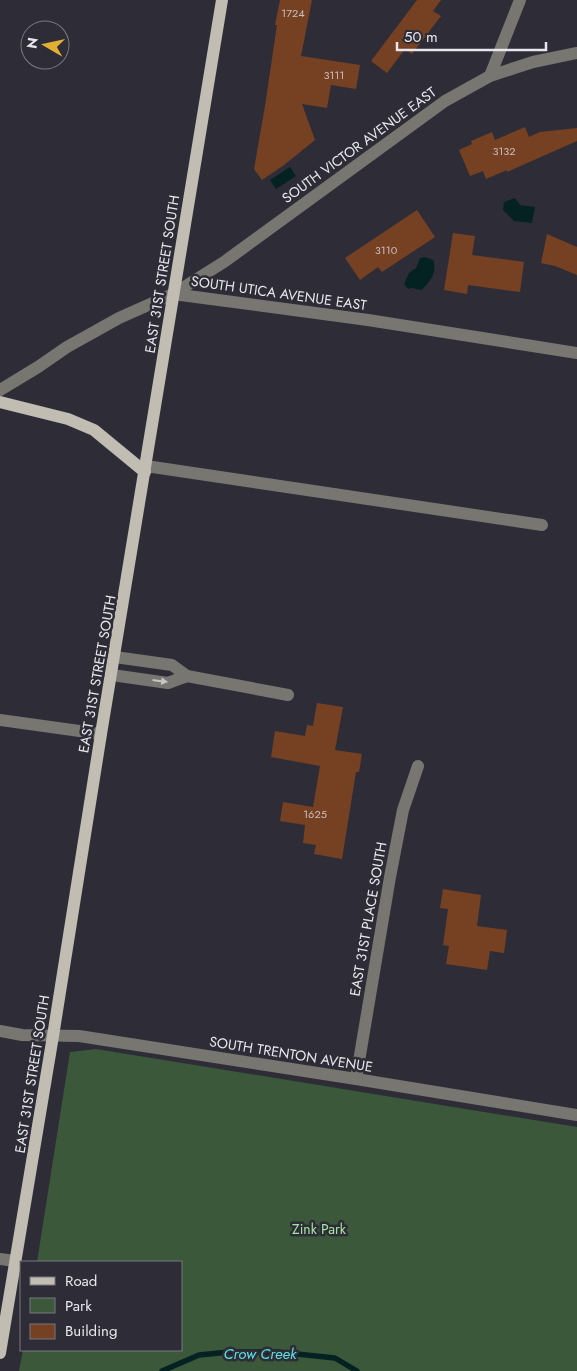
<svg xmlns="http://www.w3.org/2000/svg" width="577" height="1371" viewBox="0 0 577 1371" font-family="Jost,sans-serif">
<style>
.green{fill:#3b583b}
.water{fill:#052222}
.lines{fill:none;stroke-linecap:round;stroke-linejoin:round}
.stream{stroke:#052222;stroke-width:5.5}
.building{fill:#764123}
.minor{stroke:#777670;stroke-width:12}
.major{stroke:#c1bdb2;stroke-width:12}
.oneway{fill:#c5c5c8}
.labels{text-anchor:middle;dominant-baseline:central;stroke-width:5;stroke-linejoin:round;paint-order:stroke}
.number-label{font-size:11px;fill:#cbbebb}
.street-label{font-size:14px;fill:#e7e7ee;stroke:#2e2d37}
.park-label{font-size:14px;fill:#a2e5a1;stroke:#2e2d37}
.water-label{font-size:15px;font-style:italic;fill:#5ce0e1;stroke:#2e2d37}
</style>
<rect width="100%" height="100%" fill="#2e2d37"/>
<path class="green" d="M 96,1049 L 577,1127 L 577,1371 L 19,1371 L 23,1350 L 181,1350 L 181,1262 L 37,1262 L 70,1052 Z"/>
<g class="water">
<path d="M 290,167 L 296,176 L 276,189 L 270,180 Z"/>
<path d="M 515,198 L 520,205 L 535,207 L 532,223 L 514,221 L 503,210 L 504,202 Z"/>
<path d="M 425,257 L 433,260 C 438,271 430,283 421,290 L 411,288 L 408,289 L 404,284 L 409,273 L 416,268 L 420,258 Z"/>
</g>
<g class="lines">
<path class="stream" d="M 162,1371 L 199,1355 L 229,1352 L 278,1352 L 335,1358 L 357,1371"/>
</g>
<g class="building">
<path d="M 280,0 L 312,0 L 301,56 L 360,65 L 356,89 L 331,85 L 327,108 L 302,104 L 315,140 L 284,165 L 262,180 L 254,169 L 265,106 L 277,25 L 275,25 Z"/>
<path d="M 417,0 L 441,0 L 433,11 L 441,16 L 412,54 L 405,49 L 387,73 L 371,61 Z"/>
<path d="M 525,127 L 529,137 L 540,132 L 577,128 L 577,141 L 507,172 L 507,170 L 486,179 L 483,171 L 470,176 L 459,150 L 472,144 L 471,141 L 492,132 L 495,140 Z"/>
<path d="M 417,210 L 435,237 L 382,272 L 378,267 L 360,280 L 345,258 Z"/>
<path d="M 453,233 L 475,236 L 472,255 L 524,262 L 520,292 L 468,285 L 467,294 L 444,290 Z"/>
<path d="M 547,234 L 577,247 L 577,275 L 555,266 L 541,263 Z"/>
<path d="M 317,703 L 343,707 L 335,750 L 362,754 L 359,772 L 356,772 L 342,859 L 314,854 L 316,845 L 303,843 L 305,825 L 280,821 L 283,802 L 313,807 L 320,766 L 271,757 L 275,731 L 305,736 L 307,725 L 313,726 Z"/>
<path d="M 443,889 L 481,895 L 477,926 L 507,930 L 504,953 L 490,951 L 487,970 L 446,964 L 449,946 L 443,945 L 448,909 L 440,908 Z"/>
</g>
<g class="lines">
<g class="minor">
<path d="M 490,76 L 520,0"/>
<path d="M 173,294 L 368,320 L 577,353"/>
<path d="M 0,390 L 38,367 L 67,347 L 119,318 L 173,294 L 224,262 L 445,101 L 490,76 L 533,62 L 577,53"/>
<path d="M 146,466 L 542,525"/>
<path d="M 112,675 L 168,683 L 187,676 L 172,665 L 115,657"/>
<path d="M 187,676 L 288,695"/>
<path d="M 0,720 L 101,734"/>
<path d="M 0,1031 L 22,1035 L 79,1036 L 356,1079 L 577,1115"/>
<path d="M 356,1079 L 390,877 L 403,810 L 418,766"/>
<path d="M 0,1259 L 15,1261"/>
</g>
<g class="major">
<path d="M 0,402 L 68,419 L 94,430 L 145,472"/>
<path d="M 0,1353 L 53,1036 L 101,734 L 222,0"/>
</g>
</g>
<defs><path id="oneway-solid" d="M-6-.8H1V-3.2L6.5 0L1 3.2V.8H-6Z" transform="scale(1.25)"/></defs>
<use class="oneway" href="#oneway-solid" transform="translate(160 681) rotate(7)"/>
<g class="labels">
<g class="number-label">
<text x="293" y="13">1724</text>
<text x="334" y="75">3111</text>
<text x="504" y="151">3132</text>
<text x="386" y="250">3110</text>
<text x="315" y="814">1625</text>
</g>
<g class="street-label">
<text transform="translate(359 145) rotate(-36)">SOUTH VICTOR AVENUE EAST</text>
<text transform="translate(162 274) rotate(-81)">EAST 31ST STREET SOUTH</text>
<text transform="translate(279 293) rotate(8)">SOUTH UTICA AVENUE EAST</text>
<text transform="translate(97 674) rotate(-80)">EAST 31ST STREET SOUTH</text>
<text transform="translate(368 919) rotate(-80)">EAST 31ST PLACE SOUTH</text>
<text transform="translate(291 1054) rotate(9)">SOUTH TRENTON AVENUE</text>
<text transform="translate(32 1074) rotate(-81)">EAST 31ST STREET SOUTH</text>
</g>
<g class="park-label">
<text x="319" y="1229">Zink Park</text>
</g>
<g class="water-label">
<text x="260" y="1354">Crow Creek</text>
</g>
</g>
<rect x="20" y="1261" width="162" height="90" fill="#2e2d37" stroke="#787780"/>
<rect x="30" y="1277" width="25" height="8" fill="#c1bdb2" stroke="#787780"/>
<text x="65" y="1286" font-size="15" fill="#e7e7ee">Road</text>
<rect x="30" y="1298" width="25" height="15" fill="#3b583b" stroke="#787780"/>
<text x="65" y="1311" font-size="15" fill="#e7e7ee">Park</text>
<rect x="30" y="1324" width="25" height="15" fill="#764123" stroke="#787780"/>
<text x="65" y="1336" font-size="15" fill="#e7e7ee">Building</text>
<g transform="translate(45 45) rotate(279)"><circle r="24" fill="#2e2d37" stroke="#787780"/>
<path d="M0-4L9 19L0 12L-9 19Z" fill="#e1af34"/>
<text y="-8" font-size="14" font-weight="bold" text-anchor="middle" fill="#e7e7ee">N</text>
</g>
<path d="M397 42v8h149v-8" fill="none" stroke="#e7e7ee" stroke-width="2.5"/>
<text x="404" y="42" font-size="15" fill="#e7e7ee" stroke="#2e2d37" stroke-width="4" paint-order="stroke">50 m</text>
</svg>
